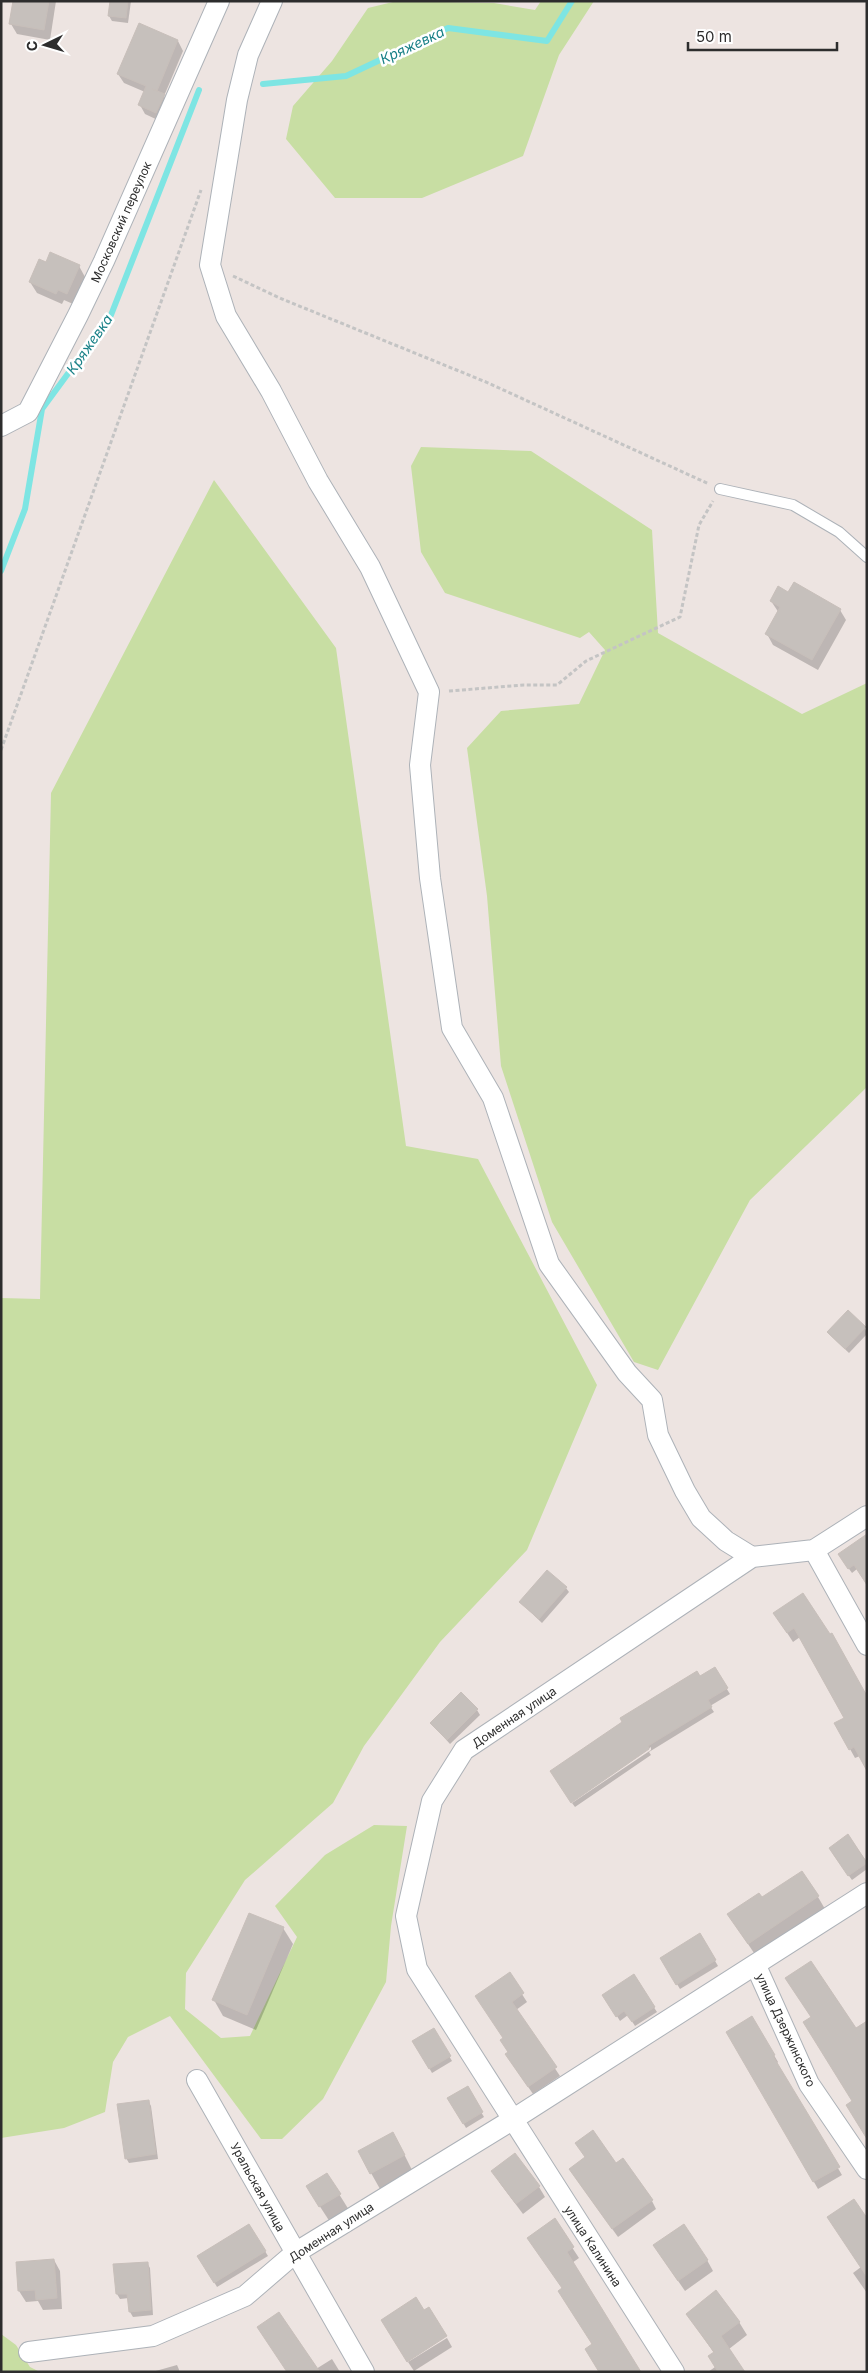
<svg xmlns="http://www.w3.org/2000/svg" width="868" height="2373" viewBox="0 0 868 2373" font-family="Inter,sans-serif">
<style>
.green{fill:#c8dea3}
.shadow{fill:#0003}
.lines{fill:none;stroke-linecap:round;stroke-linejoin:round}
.stream{stroke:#7ee5e3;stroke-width:6}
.building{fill:#c6c0bc;stroke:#c8bfba}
.lane-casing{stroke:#adb2b8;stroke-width:12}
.street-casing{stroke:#adb2b8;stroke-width:22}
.path{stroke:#c4c4c4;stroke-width:3;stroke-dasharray:4 2.5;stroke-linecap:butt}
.lane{stroke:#fff;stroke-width:10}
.street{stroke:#fff;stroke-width:20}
.labels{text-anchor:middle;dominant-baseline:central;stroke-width:5;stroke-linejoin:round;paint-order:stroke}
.street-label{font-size:12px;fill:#2d2d2d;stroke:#fff}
.water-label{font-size:14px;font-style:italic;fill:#198087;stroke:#fff}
</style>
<rect width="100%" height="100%" fill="#ede4e1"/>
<g class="green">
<path d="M 397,1 L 494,3 L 535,10 L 541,1 L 594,1 L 559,55 L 523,156 L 422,198 L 335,198 L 286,139 L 293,106 L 332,61 L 368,8 Z"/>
<path d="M 421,447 L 531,451 L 652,530 L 658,633 L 802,714 L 867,683 L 867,1087 L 750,1200 L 658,1370 L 634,1362 L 552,1222 L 501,1066 L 487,896 L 467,748 L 501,711 L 579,704 L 605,650 L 589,632 L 580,638 L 445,593 L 421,552 L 411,466 Z"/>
<path d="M 214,480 L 336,648 L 406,1146 L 478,1159 L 597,1385 L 527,1550 L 440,1642 L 364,1746 L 333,1803 L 245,1880 L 186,1973 L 185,2009 L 221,2038 L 250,2036 L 297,1937 L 275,1906 L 325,1855 L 374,1825 L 407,1826 L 391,1926 L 386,1982 L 323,2099 L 282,2139 L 261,2139 L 170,2016 L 128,2037 L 113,2062 L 105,2112 L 64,2128 L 1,2138 L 1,1298 L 40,1299 L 51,793 Z"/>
<path d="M 1,2334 L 16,2345 L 30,2367 L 40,2372 L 1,2372 Z"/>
</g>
<g class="shadow">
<path d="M 14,1 L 56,1 L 50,40 L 17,34 L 11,24 Z"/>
<path d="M 111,1 L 131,1 L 128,23 L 112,21 L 109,16 Z"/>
<path d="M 140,25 L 178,41 L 183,51 L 164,96 L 169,105 L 162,122 L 145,114 L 140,105 L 145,92 L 124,83 L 118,74 Z"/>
<path d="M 47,263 L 79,266 L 85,277 L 73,304 L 64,300 L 62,304 L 37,293 L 30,282 Z"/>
<path d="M 789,594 L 840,610 L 846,620 L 818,670 L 773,645 L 767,634 L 779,613 L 771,601 Z"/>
<path d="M 865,1328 L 867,1334 L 849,1353 L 828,1333 Z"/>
<path d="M 867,1546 L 857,1569 L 852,1573 L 842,1559 Z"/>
<path d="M 566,1588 L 569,1592 L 542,1623 L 521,1603 Z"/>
<path d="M 803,1595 L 860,1756 L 855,1758 L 850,1749 L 845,1718 L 800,1637 L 793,1642 L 780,1622 Z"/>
<path d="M 714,1669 L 730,1694 L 710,1706 L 714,1712 L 649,1752 L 651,1755 L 575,1807 L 572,1803 L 651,1750 L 651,1747 L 571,1801 L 700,1678 Z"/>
<path d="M 477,1710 L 480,1715 L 450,1744 L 431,1723 Z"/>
<path d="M 848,1836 L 867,1862 L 867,1869 L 852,1880 L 833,1854 Z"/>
<path d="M 818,1897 L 825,1909 L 756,1956 L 736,1926 L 762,1899 Z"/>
<path d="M 283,1928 L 293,1944 L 256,2030 L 223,2016 L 214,2000 Z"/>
<path d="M 700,1935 L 718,1966 L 680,1989 L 661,1958 Z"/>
<path d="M 509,1974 L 527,2002 L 516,2010 L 560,2076 L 533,2094 L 511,2062 L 504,2039 Z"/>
<path d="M 633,1976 L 657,2012 L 635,2026 L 628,2015 L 620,2021 L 604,1995 Z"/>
<path d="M 752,2018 L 778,2062 L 776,2064 L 842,2175 L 818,2189 L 728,2032 Z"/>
<path d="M 434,2030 L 452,2061 L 432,2073 L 414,2041 Z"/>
<path d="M 467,2088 L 484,2117 L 466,2128 L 449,2098 Z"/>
<path d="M 148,2101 L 151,2106 L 158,2159 L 129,2163 L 126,2158 Z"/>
<path d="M 402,2150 L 413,2172 L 380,2189 L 371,2173 Z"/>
<path d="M 616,2165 L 652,2201 L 656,2209 L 618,2237 L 575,2177 Z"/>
<path d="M 499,2182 L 539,2187 L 545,2197 L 523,2214 Z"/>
<path d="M 339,2194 L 349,2210 L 330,2222 L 317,2202 Z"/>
<path d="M 867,2219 L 867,2293 L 853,2273 L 861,2267 Z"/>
<path d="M 554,2220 L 579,2258 L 572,2263 L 593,2345 L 563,2289 Z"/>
<path d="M 249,2225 L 268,2256 L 217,2287 L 199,2256 Z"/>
<path d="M 661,2256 L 707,2260 L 713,2271 L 685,2291 Z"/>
<path d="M 54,2260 L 60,2271 L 62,2309 L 43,2310 L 38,2301 L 26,2302 L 19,2291 L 17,2263 Z"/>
<path d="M 147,2263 L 150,2268 L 153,2315 L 133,2317 L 130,2312 L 129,2298 L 120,2299 L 117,2294 Z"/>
<path d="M 687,2314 L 739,2322 L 747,2335 L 729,2349 L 744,2372 L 708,2372 L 715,2367 L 714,2353 Z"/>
<path d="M 447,2338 L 452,2347 L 414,2371 L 408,2362 Z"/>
<path d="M 332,2359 L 340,2372 L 302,2372 L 316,2369 Z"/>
<path d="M 177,2365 L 180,2372 L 152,2372 Z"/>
</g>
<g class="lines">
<g class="stream">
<path d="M 263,84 L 346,76 L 448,28 L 547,41 L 572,1"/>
<path d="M 1,571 L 25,509 L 42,409 L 111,315 L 199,90"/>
</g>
</g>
<g class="building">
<path d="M 13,1 L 49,1 L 44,30 L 9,24 Z"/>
<path d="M 110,1 L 128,1 L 126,18 L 108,16 Z"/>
<path d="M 139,23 L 178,40 L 157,91 L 152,89 L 165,94 L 156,113 L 138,105 L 146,86 L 117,74 Z"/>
<path d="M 50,252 L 80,265 L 67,294 L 58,290 L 56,294 L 29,282 L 39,259 L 46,262 Z"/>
<path d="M 794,582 L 841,609 L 812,660 L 765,634 L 780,607 L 770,601 L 778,586 L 788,592 Z"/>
<path d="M 848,1310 L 866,1327 L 845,1349 L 827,1332 Z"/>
<path d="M 867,1534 L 867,1585 L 854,1565 L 848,1569 L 838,1554 Z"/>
<path d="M 547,1570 L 567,1587 L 539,1619 L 519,1602 Z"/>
<path d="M 803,1593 L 830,1634 L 832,1633 L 867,1696 L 867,1771 L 854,1747 L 849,1750 L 834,1723 L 844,1718 L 794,1628 L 787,1633 L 773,1613 Z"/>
<path d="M 715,1667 L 728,1688 L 708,1700 L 712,1707 L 648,1746 L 649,1749 L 571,1803 L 550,1771 L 622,1722 L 620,1718 L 697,1671 L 700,1676 Z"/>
<path d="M 461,1692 L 478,1709 L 447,1740 L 430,1723 Z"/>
<path d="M 848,1834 L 867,1863 L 848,1876 L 829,1848 Z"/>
<path d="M 802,1871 L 819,1896 L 748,1944 L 727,1914 L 759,1893 L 762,1897 Z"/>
<path d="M 249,1913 L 284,1927 L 247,2015 L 212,2000 Z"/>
<path d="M 700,1933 L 716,1960 L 676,1985 L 660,1958 Z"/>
<path d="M 811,1961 L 856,2028 L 867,2021 L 867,2139 L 846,2105 L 852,2101 L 803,2022 L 811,2017 L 785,1978 Z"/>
<path d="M 510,1972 L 524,1993 L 512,2002 L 557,2067 L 528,2087 L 505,2054 L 508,2052 L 500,2040 L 503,2038 L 475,1996 Z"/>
<path d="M 634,1974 L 655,2007 L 632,2022 L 624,2011 L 616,2017 L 602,1995 Z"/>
<path d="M 752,2016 L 775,2055 L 773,2056 L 840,2167 L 813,2182 L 726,2032 Z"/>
<path d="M 434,2028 L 451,2056 L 429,2069 L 412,2041 Z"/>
<path d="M 468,2086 L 483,2112 L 463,2124 L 447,2098 Z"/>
<path d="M 149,2100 L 156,2154 L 125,2159 L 117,2104 Z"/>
<path d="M 593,2130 L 616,2163 L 623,2158 L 653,2200 L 612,2229 L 569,2169 L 585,2157 L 575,2143 Z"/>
<path d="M 393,2132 L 405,2155 L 370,2174 L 358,2151 Z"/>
<path d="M 515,2153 L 540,2186 L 516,2204 L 491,2171 Z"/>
<path d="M 327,2173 L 341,2194 L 319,2207 L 306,2186 Z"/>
<path d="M 854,2199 L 867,2218 L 867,2277 L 827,2217 Z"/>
<path d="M 555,2218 L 574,2247 L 567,2252 L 641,2372 L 599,2372 L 585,2349 L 592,2344 L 558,2291 L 562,2288 L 527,2238 Z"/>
<path d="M 249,2224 L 266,2251 L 214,2283 L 197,2256 Z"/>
<path d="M 684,2224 L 708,2260 L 678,2281 L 653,2245 Z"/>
<path d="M 54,2259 L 57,2298 L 36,2300 L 35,2290 L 18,2291 L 16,2262 Z"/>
<path d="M 148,2262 L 151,2310 L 129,2312 L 127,2294 L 116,2294 L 113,2264 Z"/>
<path d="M 716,2290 L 740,2322 L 721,2336 L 745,2372 L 718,2372 L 708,2356 L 714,2352 L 686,2314 Z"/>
<path d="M 416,2297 L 424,2310 L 429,2307 L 447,2336 L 407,2362 L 381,2320 Z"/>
<path d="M 279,2312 L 320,2372 L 287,2372 L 257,2327 Z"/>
</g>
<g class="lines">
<defs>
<path id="lane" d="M 720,489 L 793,505 L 839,532 L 867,557"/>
<g id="street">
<path d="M 272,1 L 248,55 L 237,100 L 210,265 L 226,316 L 271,391 L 318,481 L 370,567 L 429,692 L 420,765 L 430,878 L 452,1028 L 493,1098 L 549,1264 L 627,1373 L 652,1400 L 658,1435 L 685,1491 L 701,1518 L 726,1541 L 752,1557"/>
<path d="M 1,426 L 28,412 L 78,315 L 104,261 L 219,1"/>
<path d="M 814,1550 L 867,1645"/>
<path d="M 756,1966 L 809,2084 L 867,2169"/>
<path d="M 197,2080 L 364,2372"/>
<path d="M 29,2352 L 153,2336 L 245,2296 L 295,2253 L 512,2120 L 867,1893"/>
<path d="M 674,2372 L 417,1969 L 406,1916 L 432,1801 L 464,1750 L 752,1557 L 814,1550 L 867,1516"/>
</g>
</defs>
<use href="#lane" class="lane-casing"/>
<use href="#street" class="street-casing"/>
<g class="path">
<path d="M 233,276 L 282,299 L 486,382 L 709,484"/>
<path d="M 449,691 L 524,685 L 557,685 L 586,661 L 680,617 L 699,525 L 713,501"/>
<path d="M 1,750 L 201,190"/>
</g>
<use href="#lane" class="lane"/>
<use href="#street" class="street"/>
</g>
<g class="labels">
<g class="street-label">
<text transform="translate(121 222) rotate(-66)">Московский переулок</text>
<text transform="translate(514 1717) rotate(-34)">Доменная улица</text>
<text transform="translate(786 2030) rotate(65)">улица Дзержинского</text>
<text transform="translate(258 2187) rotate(61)">Уральская улица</text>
<text transform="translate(331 2232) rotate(-33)">Доменная улица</text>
<text transform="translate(593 2246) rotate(57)">улица Калинина</text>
</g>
<g class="water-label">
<text transform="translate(412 45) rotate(-25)">Кряжевка</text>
<text transform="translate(89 344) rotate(-55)">Кряжевка</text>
</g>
</g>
<rect width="868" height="2373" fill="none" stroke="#2d2d2d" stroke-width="5"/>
<g transform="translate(45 45) rotate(265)" stroke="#ffffff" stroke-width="4" paint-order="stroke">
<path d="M0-4L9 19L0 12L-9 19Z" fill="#2d2d2d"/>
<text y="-8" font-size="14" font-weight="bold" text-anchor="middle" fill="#2d2d2d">С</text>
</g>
<path d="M688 42v8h149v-8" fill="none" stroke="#2d2d2d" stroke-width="2.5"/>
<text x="696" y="42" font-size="15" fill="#2d2d2d" stroke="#ffffff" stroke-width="4" paint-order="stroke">50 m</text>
</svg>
